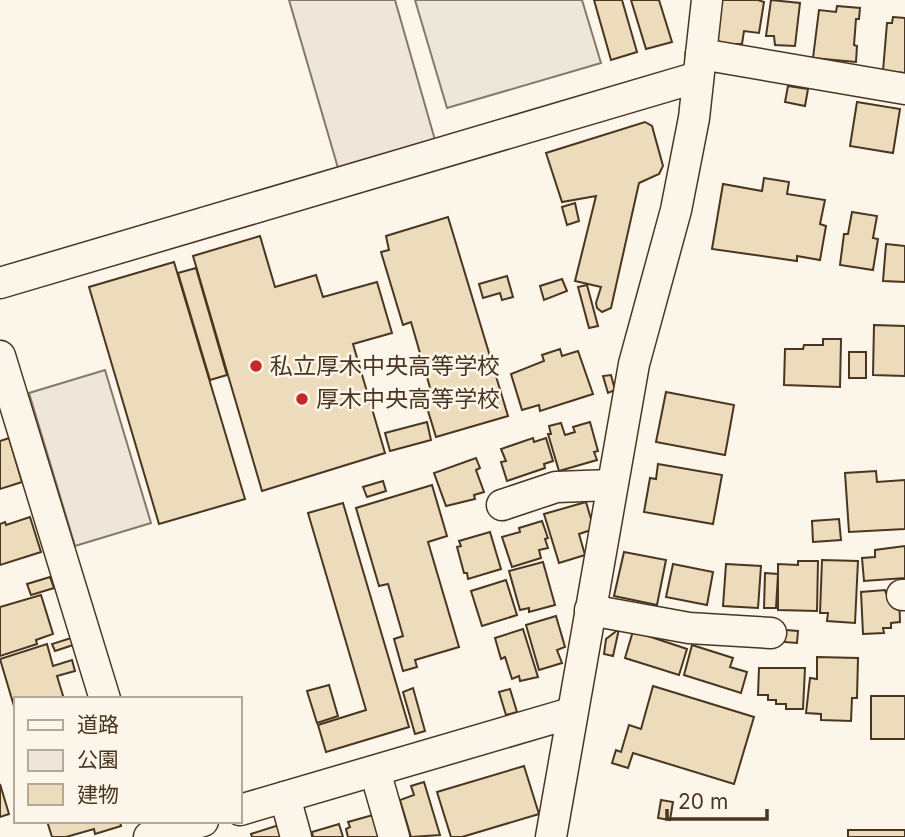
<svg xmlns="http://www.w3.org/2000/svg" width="905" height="837" viewBox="0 0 905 837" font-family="Inter,'Noto Sans JP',sans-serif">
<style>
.green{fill:#ede6d9;stroke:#887966;stroke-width:2}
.parking{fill:#ede7d9;stroke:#887966;stroke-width:2}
.building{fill:#ecdcbc;stroke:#4a3520;stroke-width:2}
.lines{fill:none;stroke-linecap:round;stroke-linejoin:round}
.minor-casing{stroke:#4a3520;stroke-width:33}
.minor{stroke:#fbf6e9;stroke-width:30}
.poi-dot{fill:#c62828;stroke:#fbf6e9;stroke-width:2.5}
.labels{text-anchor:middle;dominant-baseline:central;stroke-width:5;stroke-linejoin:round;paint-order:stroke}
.poi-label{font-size:23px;fill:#4a3520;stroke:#fbf6e9;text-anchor:start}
</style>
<rect width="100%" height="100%" fill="#fbf6e9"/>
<g class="green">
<path d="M 289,0 L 395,0 L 435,140 L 338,168 Z"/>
<path d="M 105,370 L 151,523 L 75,546 L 29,393 Z"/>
</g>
<path class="parking" d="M 415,0 L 582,0 L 601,63 L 447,108 Z"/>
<g class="building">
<path d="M 594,0 L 622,0 L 637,52 L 611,60 Z"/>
<path d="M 631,0 L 659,0 L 672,42 L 646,49 Z"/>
<path d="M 721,0 L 758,0 L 764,2 L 759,33 L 744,31 L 742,44 L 720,44 L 720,42 L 717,41 Z"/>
<path d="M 771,0 L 800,3 L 795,46 L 775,45 L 774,36 L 766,36 Z"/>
<path d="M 837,6 L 860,8 L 859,19 L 856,19 L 854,45 L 857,46 L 856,62 L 813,58 L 819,10 L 836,12 Z"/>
<path d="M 893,17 L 905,18 L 905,73 L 883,71 L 887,23 L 892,23 Z"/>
<path d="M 788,86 L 808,89 L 805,106 L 785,102 Z"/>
<path d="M 857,102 L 900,109 L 893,153 L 850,146 Z"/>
<path d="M 645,122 L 652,126 L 663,166 L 659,174 L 639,183 L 611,308 L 602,312 L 597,308 L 596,303 L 601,287 L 575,281 L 596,196 L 562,202 L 546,153 Z"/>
<path d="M 764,178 L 789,182 L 787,194 L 825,200 L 820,224 L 826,226 L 820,260 L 797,256 L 797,261 L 712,249 L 723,184 L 762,191 Z"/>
<path d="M 575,203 L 579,221 L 567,225 L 562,207 Z"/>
<path d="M 852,212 L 877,216 L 873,238 L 878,239 L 873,270 L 840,265 L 844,234 L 848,234 Z"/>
<path d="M 448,217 L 508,416 L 436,437 L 425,401 L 433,398 L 411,322 L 403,325 L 381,252 L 389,250 L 386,236 Z"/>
<path d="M 260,236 L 275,287 L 316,275 L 323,297 L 377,282 L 392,333 L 353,344 L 385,453 L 262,491 L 193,256 Z"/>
<path d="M 886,244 L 905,246 L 905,282 L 883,281 Z"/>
<path d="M 174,262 L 245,499 L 159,524 L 89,287 Z"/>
<path d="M 196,268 L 227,375 L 210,380 L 178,273 Z"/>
<path d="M 507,276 L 513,297 L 502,300 L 500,293 L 483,298 L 479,284 Z"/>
<path d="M 562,279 L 567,291 L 544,300 L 540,286 Z"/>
<path d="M 587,285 L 598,326 L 589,328 L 578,287 Z"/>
<path d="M 874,325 L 905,326 L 905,376 L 873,375 Z"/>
<path d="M 823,339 L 841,339 L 840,387 L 784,385 L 785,349 L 803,349 L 804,345 L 823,345 Z"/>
<path d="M 560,349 L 562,356 L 578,351 L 593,394 L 540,411 L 539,405 L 522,410 L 511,374 L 544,361 L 542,355 Z"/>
<rect x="849" y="352" width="17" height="26"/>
<path d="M 611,375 L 615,390 L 608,393 L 603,376 Z"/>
<path d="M 666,392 L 734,405 L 725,455 L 656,442 Z"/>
<path d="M 427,422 L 431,440 L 390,451 L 385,433 Z"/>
<path d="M 590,422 L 598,451 L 594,452 L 597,460 L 559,471 L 548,434 L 551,434 L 549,426 L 561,423 L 565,435 L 575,432 L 573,427 Z"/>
<path d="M 9,438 L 22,482 L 0,489 L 0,441 Z"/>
<path d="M 533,438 L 534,442 L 546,438 L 553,461 L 544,464 L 545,468 L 507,481 L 501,462 L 506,461 L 501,449 Z"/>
<path d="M 476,458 L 480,468 L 476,470 L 484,492 L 474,495 L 475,499 L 446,506 L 434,473 Z"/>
<path d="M 658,464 L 722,475 L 713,524 L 644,512 L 650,478 L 656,479 Z"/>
<path d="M 876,471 L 877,482 L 905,480 L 905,529 L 849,532 L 845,473 Z"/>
<path d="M 383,481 L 386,491 L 367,497 L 363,487 Z"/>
<path d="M 432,485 L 447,536 L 428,542 L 459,647 L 415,660 L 417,667 L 403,671 L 394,639 L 403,636 L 388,584 L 379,586 L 356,508 Z"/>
<path d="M 586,502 L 594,529 L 579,534 L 585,555 L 559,563 L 544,514 Z"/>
<path d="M 343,503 L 409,727 L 326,752 L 318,725 L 366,710 L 308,513 Z"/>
<path d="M 30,517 L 41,552 L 0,565 L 0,524 L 5,522 L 6,525 Z"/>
<path d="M 839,519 L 841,540 L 813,542 L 812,521 Z"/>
<path d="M 542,521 L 548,538 L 545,539 L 548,548 L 539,550 L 541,558 L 512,567 L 502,537 L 520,532 L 519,528 Z"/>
<path d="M 490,532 L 501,569 L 468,579 L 467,573 L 464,573 L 457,547 L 461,546 L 459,541 Z"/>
<path d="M 905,546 L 905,578 L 864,581 L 862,558 L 875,557 L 875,550 Z"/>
<path d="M 624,552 L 666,560 L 657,605 L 614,596 Z"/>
<path d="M 822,560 L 858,561 L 855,623 L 827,621 L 828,613 L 820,613 Z"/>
<path d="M 798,561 L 818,561 L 817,611 L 778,610 L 778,564 L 798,565 Z"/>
<path d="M 543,562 L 555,605 L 529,612 L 529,608 L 520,610 L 509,571 Z"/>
<path d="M 673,564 L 713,572 L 707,605 L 666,597 Z"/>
<path d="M 726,564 L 761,566 L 758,608 L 723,606 Z"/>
<path d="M 765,573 L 778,574 L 776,608 L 764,608 Z"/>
<path d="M 50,577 L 54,588 L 31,595 L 27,584 Z"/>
<path d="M 506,580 L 517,615 L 482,626 L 471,591 Z"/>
<path d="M 885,590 L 886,593 L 899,592 L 900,622 L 891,623 L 891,628 L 883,628 L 884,633 L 863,634 L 861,592 Z"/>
<path d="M 41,595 L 53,634 L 36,640 L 37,644 L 0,656 L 0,607 Z"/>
<path d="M 556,616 L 565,647 L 557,650 L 562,663 L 539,670 L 526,625 Z"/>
<path d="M 523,629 L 538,677 L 520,681 L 519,676 L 512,679 L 505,657 L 501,659 L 495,638 Z"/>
<path d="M 619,629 L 613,656 L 604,654 L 606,639 Z"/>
<path d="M 773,629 L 798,631 L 797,643 L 772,641 Z"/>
<path d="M 633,631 L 687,649 L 679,675 L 625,658 Z"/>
<path d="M 71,638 L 73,645 L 55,651 L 52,644 Z"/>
<path d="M 47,644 L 53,666 L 72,660 L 75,671 L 57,676 L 64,699 L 16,699 L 16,713 L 0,659 Z"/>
<path d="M 692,645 L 733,658 L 730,667 L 747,672 L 741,693 L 684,675 Z"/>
<path d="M 817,657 L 858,658 L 857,698 L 852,698 L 851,721 L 821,720 L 821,714 L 806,713 L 810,678 L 817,679 Z"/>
<path d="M 759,668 L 805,668 L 803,709 L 786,709 L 786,704 L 776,704 L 776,700 L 768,700 L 768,695 L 758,695 Z"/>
<path d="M 329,685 L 338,716 L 317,723 L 307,691 Z"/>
<path d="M 653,686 L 754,717 L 734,784 L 633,753 L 628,768 L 612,763 L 616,750 L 621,752 L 629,725 L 641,729 Z"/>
<path d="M 413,688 L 425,731 L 415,734 L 403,692 Z"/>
<path d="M 510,689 L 517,712 L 506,715 L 499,692 Z"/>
<rect x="871" y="696" width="34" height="43"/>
<path d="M 524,766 L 539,814 L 462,837 L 451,837 L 437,792 Z"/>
<path d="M 424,782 L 440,835 L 411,837 L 400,800 L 414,795 L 411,786 Z"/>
<path d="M 0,784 L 9,814 L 0,817 Z"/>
<path d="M 661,800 L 673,802 L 670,820 L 658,818 Z"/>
<path d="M 373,815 L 379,837 L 348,837 L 346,829 L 350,827 L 348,822 Z"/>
<path d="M 47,821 L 120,821 L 121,826 L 95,834 L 94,829 L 66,837 L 52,837 Z"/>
<path d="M 339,824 L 343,837 L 313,837 L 312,832 Z"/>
<path d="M 279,825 L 283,837 L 252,837 L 251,834 Z"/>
<rect x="848" y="830" width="57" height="7"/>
</g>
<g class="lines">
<defs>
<g id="minor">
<path d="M 701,54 L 905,89"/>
<path d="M 0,283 L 698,77"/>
<path d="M 0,356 L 105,699"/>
<path d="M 502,505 L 556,487 L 612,485"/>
<path d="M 902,595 L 905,595"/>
<path d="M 590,610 L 689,628 L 771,633"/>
<path d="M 375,771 L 394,837"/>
<path d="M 285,797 L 296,837"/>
<path d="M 240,810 L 571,713"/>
<path d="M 149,837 L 203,821"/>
<path d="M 551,837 L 634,364 L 676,210 L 694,118 L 707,0"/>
</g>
</defs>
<use href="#minor" class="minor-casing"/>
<use href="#minor" class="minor"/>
</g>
<g class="poi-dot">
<circle cx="256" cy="366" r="7"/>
<circle cx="302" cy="399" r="7"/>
</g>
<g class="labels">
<g class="poi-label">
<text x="270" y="366">私立厚木中央高等学校</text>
<text x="316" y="399">厚木中央高等学校</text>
</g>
</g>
<rect x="14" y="697" width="228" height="126" fill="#fbf6e9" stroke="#b4a999" stroke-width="2"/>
<rect x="28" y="720" width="35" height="10" fill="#fbf6e9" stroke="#b4a999" stroke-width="2"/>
<text x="77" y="732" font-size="21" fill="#4a3520">道路</text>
<rect x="28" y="750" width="35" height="21" fill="#ede6d9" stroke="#b4a999" stroke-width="2"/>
<text x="77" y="767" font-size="21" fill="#4a3520">公園</text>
<rect x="28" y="784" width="35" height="21" fill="#ecdcbc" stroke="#b4a999" stroke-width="2"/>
<text x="77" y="802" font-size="21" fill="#4a3520">建物</text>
<path d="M667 809v10h100v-10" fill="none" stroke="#4a3520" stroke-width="3.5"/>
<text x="678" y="809" font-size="21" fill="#4a3520" stroke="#fbf6e9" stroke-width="5" paint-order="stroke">20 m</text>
</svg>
